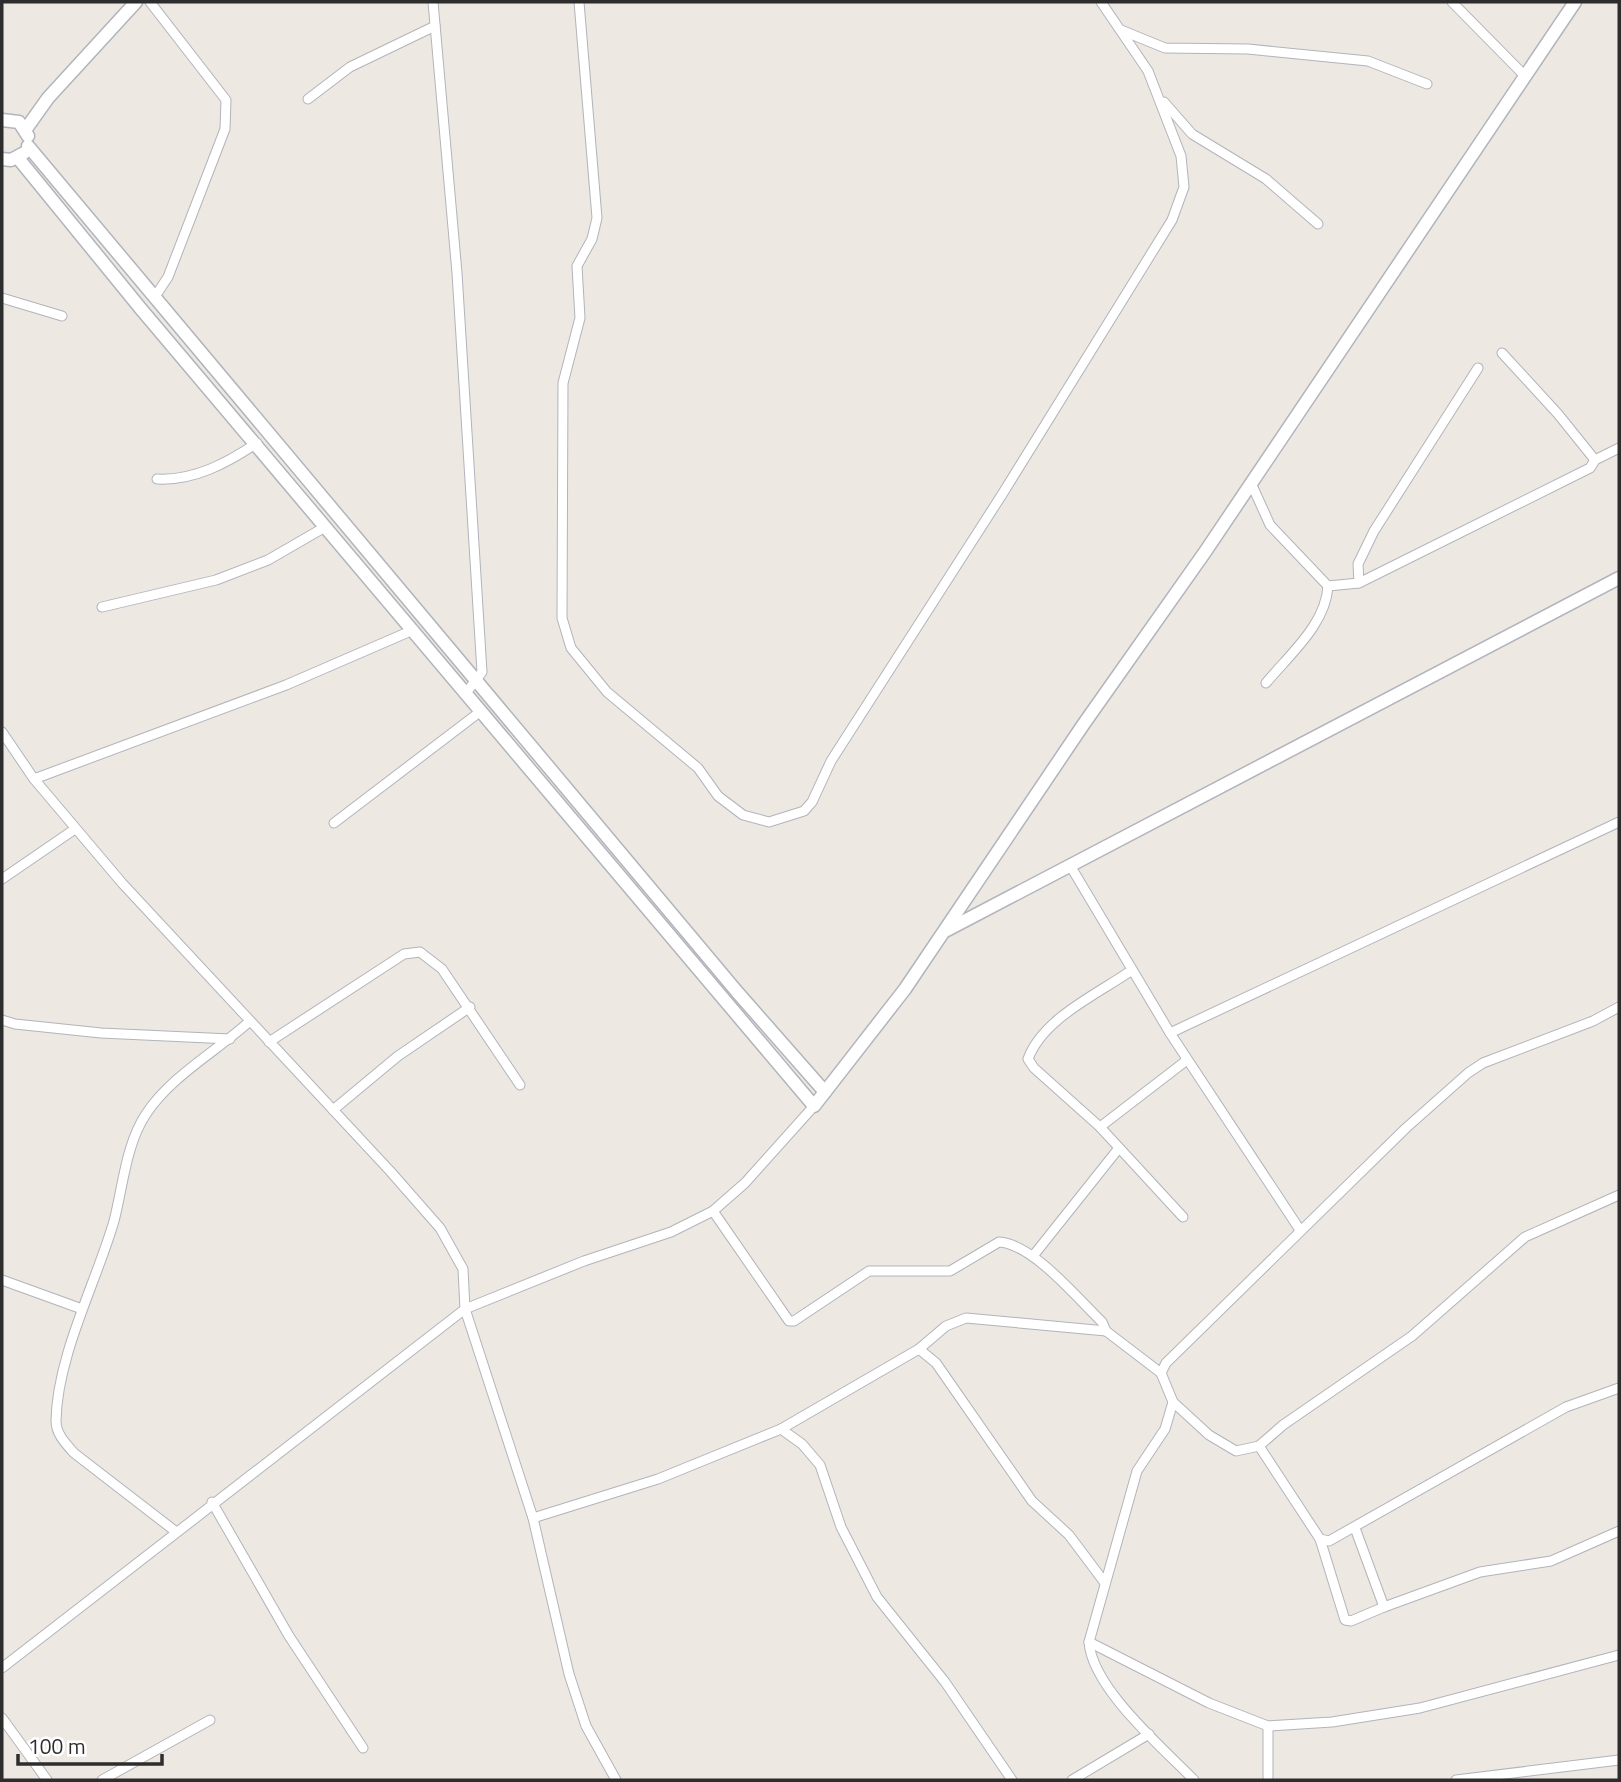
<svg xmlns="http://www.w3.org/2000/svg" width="1621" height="1782" viewBox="0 0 1621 1782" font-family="'Titillium Web',sans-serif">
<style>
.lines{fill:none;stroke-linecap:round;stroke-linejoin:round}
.street-casing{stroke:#b2b4bc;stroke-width:11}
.secondary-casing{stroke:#b2b4bc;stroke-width:15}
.street{stroke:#fff;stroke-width:9}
.secondary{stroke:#fff;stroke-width:12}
</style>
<rect width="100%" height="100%" fill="#ede8e2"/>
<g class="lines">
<defs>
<g id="street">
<path d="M 150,2 L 226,100 L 225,129 L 168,277 L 154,298"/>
<path d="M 433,2 L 457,273 L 482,672 L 466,693"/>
<path d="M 579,2 L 597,218 L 592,239 L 577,266 L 580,318 L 563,383 L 562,618 L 571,648 L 607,692 L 698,768 L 718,796 L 743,815 L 769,822 L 804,811 L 812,802 L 831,761 L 1003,493 L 1172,220 L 1184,187 L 1181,156 L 1148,71 L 1101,2"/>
<path d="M 1452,2 L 1525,76"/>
<path d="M 1121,30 L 1165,48 L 1248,49 L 1368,61 L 1427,84"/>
<path d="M 308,99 L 350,67 L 435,26"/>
<path d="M 1164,102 L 1192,134 L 1266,179 L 1318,224"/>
<path d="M 2,298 L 62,316"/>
<path d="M 1502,353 L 1558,414 L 1595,460"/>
<path d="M 157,479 C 194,481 227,463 257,443"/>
<path d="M 1251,483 L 1270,525 L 1328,586 L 1359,583 L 1590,468 L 1595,460 L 1619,448"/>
<path d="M 1359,583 L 1358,564 L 1374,531 L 1478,368"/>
<path d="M 102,607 L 216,580 L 268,560 L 325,527"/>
<path d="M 1266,683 C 1290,654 1326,624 1328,586"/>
<path d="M 2,732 L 34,779 L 122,883 L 390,1171 L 440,1228 L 463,1269 L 465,1309 L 533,1518 L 569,1674 L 586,1726 L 616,1780"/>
<path d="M 34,779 L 286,685 L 413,630"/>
<path d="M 334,823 L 481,711"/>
<path d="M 1071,867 L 1170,1033 L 1300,1230"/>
<path d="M 2,879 L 75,829"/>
<path d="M 1132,970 C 1098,994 1043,1018 1028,1059 L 1034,1068 L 1100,1127 L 1187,1060"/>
<path d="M 2,1020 L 15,1024 L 101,1033 L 230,1039"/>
<path d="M 1170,1033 L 1619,822"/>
<path d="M 269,1042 L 404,954 L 420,952 L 442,969 L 520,1085"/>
<path d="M 333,1110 L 398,1056 L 470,1007"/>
<path d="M 1100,1127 L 1183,1217"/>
<path d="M 713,1211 L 789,1321 L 794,1321 L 869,1271 L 950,1271 L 999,1242 C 1033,1244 1077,1298 1102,1322 L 1106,1331 L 1161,1373"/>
<path d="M 1033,1256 L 1119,1148"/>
<path d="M 2,1280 L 82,1309"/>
<path d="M 919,1349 L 946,1326 L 966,1318 L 1106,1331"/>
<path d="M 1173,1402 L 1209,1435 L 1236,1451 L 1259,1446 L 1283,1425 L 1412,1336 L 1525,1237 L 1619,1195"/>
<path d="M 781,1429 L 802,1444 L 820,1465 L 841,1527 L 877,1597 L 945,1682 L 1012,1780"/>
<path d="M 1259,1446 L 1320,1539 L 1329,1541 L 1566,1407 L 1619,1388"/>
<path d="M 212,1502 L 289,1636 L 363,1748"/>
<path d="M 533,1518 L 658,1479 L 781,1429 L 919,1349 L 936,1363 L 1032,1501 L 1069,1535 L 1105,1583"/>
<path d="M 1355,1528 L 1384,1607 L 1480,1572 L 1551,1561 L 1619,1531"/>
<path d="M 175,1531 L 74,1453 C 66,1444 56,1434 56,1421 C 57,1356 96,1283 114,1221 C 123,1186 126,1144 146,1114 C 171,1076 217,1051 250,1021"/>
<path d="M 1320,1539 L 1345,1620 L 1351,1621 L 1384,1607"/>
<path d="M 1089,1642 L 1209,1703 L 1268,1726 L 1332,1722 L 1420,1708 L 1619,1655"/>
<path d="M 2,1668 L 465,1309 L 584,1261 L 671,1232 L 713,1211 L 745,1183 L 814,1106"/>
<path d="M 2,1718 L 47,1780"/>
<path d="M 102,1780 L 210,1720"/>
<path d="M 1072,1780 L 1149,1734"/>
<path d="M 1194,1780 C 1163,1748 1092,1688 1089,1642 L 1137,1471 L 1165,1429 L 1173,1402 L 1161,1373 L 1166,1363 L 1406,1128 L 1468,1073 L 1483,1063 L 1593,1021 L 1619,1007"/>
<path d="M 1268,1780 L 1268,1726"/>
<path d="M 1456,1780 L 1619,1760"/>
</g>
<g id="secondary">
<path d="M 2,120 L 19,122 L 28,136"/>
<path d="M 26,129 L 48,98 L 136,2"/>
<path d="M 28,146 L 738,993 L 825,1092"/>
<path d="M 18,158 L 141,309 L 814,1106 L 905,989 L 1083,725 L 1205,552 L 1575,2"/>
<path d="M 2,159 L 11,160 L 24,153"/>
<path d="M 947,930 L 1619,578"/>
</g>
</defs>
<use href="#street" class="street-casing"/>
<use href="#secondary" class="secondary-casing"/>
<use href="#street" class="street"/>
<use href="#secondary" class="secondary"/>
</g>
<rect width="1621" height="1782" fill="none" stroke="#2d2d2d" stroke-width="7"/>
<path d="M18 1754v10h144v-10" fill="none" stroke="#2d2d2d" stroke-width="3.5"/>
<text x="28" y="1754" font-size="21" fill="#2d2d2d" stroke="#ffffff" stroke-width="5" paint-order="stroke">100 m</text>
</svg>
